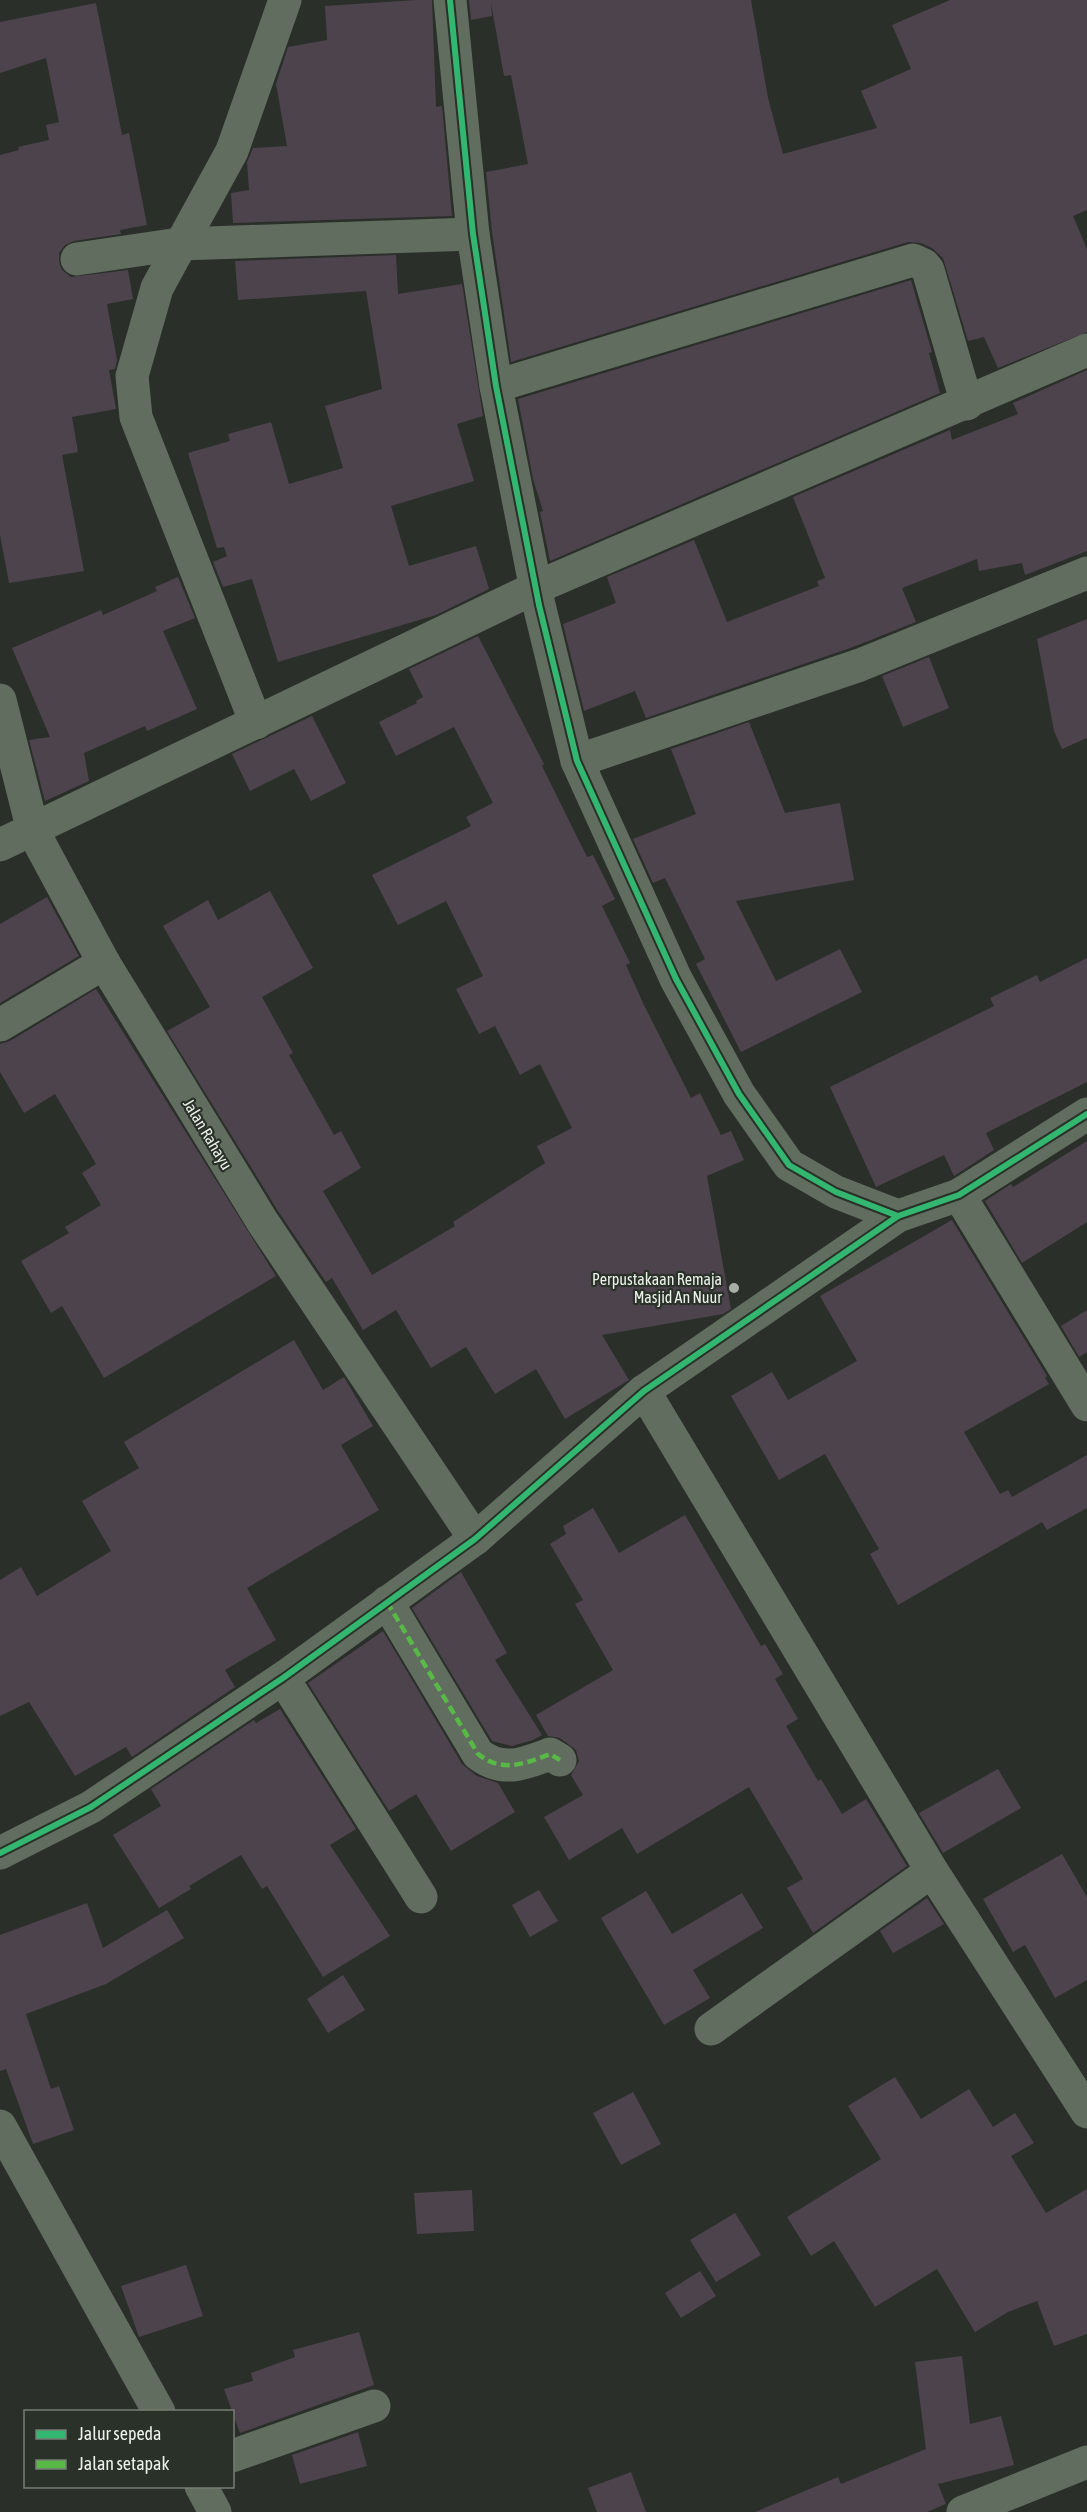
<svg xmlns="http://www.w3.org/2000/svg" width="1087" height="2512" viewBox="0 0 1087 2512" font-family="'Asap Condensed',sans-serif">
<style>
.building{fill:#4d434c}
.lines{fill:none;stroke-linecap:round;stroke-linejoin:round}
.street{stroke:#616d5f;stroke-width:33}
.quiet{stroke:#58b947;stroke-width:4.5;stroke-dasharray:9 4.5;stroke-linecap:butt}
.cycleway-casing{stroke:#293128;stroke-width:10}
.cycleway{stroke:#33b770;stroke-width:6}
.poi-dot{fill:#a8ada7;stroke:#293128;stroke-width:2}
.labels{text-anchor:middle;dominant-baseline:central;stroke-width:4.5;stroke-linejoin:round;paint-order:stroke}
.street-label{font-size:16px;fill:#ecf1eb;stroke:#293128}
.poi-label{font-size:16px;fill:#ecf1eb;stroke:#293128;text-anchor:end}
</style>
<rect width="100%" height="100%" fill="#2a2f2a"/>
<g class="building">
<path d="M 416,0 L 432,0 L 436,107 L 442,106 L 452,216 L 233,223 L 231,193 L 249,190 L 247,162 L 253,148 L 287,146 L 276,84 L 288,47 L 327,40 L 325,6 Z"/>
<path d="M 469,0 L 751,0 L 768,98 L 783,154 L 877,128 L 861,91 L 911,69 L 892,25 L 950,0 L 1087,0 L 1087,210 L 1073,216 L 1087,249 L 1087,332 L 998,368 L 984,337 L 968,341 L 943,258 L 932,248 L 921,243 L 908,242 L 511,362 L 492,232 L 486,172 L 528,164 L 511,75 L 504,76 L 491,3 L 492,16 L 471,20 Z"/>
<path d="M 96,3 L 122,135 L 129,133 L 147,225 L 120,230 L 121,234 L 74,241 L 65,245 L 59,253 L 59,262 L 62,270 L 71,277 L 128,270 L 133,299 L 107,304 L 117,360 L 115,369 L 109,370 L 116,409 L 72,417 L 78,452 L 62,455 L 84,571 L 9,583 L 0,535 L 0,155 L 19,150 L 18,147 L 49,140 L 46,125 L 59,122 L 46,58 L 0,73 L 0,22 Z"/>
<path d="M 396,255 L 398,294 L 462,284 L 483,416 L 457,424 L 474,481 L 391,506 L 409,566 L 476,546 L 489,589 L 436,615 L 278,662 L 252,579 L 223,587 L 213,562 L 227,556 L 224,547 L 217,548 L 188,453 L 230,441 L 228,434 L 271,422 L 289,484 L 343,468 L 325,406 L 382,389 L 366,291 L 238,300 L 235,261 Z"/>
<path d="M 911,280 L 932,352 L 929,353 L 940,393 L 550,561 L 540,512 L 543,511 L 533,479 L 518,399 Z"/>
<path d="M 1087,370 L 1087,551 L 1025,575 L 1022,563 L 979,571 L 977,559 L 902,588 L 916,622 L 853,647 L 646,718 L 635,691 L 584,711 L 563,624 L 616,603 L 607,577 L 694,540 L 727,622 L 819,586 L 817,581 L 825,578 L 793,497 L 950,430 L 952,440 L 1018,414 L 1013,403 Z"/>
<path d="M 178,577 L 195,618 L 163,631 L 197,709 L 147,731 L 145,726 L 84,753 L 89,781 L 45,801 L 29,740 L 50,737 L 12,648 L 101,610 L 103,615 L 157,591 L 155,587 Z"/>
<path d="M 1087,619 L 1087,738 L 1062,749 L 1054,731 L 1037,639 Z"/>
<path d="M 478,636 L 544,764 L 542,766 L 587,857 L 593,855 L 615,899 L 602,906 L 630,963 L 626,965 L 644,1005 L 691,1098 L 700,1093 L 721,1135 L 731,1131 L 744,1160 L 707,1176 L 731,1309 L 723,1314 L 602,1335 L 629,1380 L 565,1419 L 536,1369 L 495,1394 L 466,1347 L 431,1368 L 396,1310 L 363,1330 L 332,1278 L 326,1282 L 278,1211 L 167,1031 L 210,1007 L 163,926 L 208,900 L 218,920 L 270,891 L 313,968 L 262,997 L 293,1053 L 289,1055 L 334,1135 L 341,1131 L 361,1168 L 323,1191 L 372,1275 L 455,1226 L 453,1222 L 545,1163 L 537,1146 L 572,1128 L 540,1064 L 520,1075 L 495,1026 L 479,1034 L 456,989 L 483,976 L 446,901 L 398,925 L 372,875 L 471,826 L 466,817 L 493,803 L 454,727 L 396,756 L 379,722 L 417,703 L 416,701 L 423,697 L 409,669 Z"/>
<path d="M 929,657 L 949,708 L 903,727 L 882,676 Z"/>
<path d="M 312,716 L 346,783 L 311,801 L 294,769 L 250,791 L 232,754 Z"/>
<path d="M 749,722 L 785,813 L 840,803 L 854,880 L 736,901 L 776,981 L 840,949 L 862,992 L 741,1052 L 696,964 L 705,959 L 665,878 L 653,883 L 633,839 L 696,814 L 671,749 Z"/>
<path d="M 47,897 L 79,956 L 0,1003 L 0,924 Z"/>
<path d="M 1087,958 L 1087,1082 L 986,1133 L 994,1150 L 954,1176 L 944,1155 L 876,1187 L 830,1087 L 994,1006 L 990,998 L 1037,975 L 1040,982 Z"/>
<path d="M 96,989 L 276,1276 L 104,1378 L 62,1306 L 51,1313 L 21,1261 L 69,1233 L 65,1227 L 101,1205 L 82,1173 L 96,1164 L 55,1094 L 24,1113 L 0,1072 L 0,1044 L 10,1041 Z"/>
<path d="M 1087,1141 L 1087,1222 L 1022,1263 L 985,1201 L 1011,1184 L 1013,1187 Z"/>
<path d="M 952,1220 L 1047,1376 L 1045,1378 L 1049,1384 L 964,1432 L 1000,1494 L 1008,1490 L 1012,1497 L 1087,1455 L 1087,1508 L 1047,1530 L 1042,1522 L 898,1605 L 870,1554 L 879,1549 L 825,1454 L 779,1480 L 731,1396 L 772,1372 L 788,1400 L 857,1361 L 820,1296 Z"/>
<path d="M 1087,1310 L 1087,1352 L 1079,1357 L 1061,1326 Z"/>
<path d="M 294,1340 L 323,1390 L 344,1377 L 373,1426 L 341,1445 L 379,1510 L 247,1588 L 276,1640 L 225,1670 L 235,1687 L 132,1757 L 126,1747 L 75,1776 L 29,1702 L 0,1716 L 0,1580 L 21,1567 L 37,1596 L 111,1551 L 82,1501 L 139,1468 L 124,1442 Z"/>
<path d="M 593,1508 L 619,1553 L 685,1515 L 761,1646 L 765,1644 L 783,1674 L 775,1679 L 798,1719 L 786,1726 L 818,1781 L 821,1779 L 842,1814 L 866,1799 L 907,1866 L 813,1933 L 787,1888 L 803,1879 L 749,1787 L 637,1854 L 622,1828 L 569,1860 L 544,1817 L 583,1795 L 571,1775 L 579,1761 L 576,1750 L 560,1738 L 548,1736 L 536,1715 L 613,1670 L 575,1604 L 583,1600 L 550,1544 L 566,1534 L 563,1526 Z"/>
<path d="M 461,1572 L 507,1653 L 495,1660 L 542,1735 L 533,1740 L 512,1746 L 492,1741 L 412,1608 Z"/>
<path d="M 383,1631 L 462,1764 L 477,1776 L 498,1783 L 515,1812 L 451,1851 L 416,1794 L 389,1811 L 308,1683 Z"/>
<path d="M 280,1709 L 356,1829 L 330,1845 L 390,1936 L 323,1977 L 267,1886 L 262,1889 L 241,1855 L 189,1886 L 191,1889 L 159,1908 L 113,1835 L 161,1806 L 151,1789 L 254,1720 L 256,1723 Z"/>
<path d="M 998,1769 L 1021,1808 L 943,1853 L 919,1813 Z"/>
<path d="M 1062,1854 L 1087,1897 L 1087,1980 L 1055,1998 L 1025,1945 L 1013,1952 L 983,1899 Z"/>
<path d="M 539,1890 L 558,1921 L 530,1937 L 512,1905 Z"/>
<path d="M 646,1891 L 672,1934 L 742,1893 L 763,1928 L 693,1970 L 710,1998 L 664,2025 L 601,1918 Z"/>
<path d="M 927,1898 L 944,1924 L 893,1953 L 880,1931 Z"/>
<path d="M 87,1903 L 103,1948 L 167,1910 L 184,1938 L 106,1984 L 26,2014 L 51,2089 L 59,2086 L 74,2130 L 33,2144 L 6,2069 L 0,2071 L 0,1935 Z"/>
<path d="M 343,1975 L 365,2010 L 328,2033 L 307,1999 Z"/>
<path d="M 895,2077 L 921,2119 L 969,2089 L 993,2127 L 1015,2113 L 1034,2143 L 1011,2156 L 1046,2213 L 1087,2189 L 1087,2334 L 1054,2346 L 1037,2301 L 1008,2312 L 975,2332 L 937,2269 L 875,2307 L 834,2241 L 811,2256 L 787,2217 L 881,2159 L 848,2106 Z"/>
<path d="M 633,2092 L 661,2144 L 621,2165 L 593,2113 Z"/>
<path d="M 472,2190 L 474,2231 L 417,2234 L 414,2193 Z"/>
<path d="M 735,2213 L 761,2255 L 716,2282 L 690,2240 Z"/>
<path d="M 186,2265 L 203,2316 L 139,2337 L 121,2286 Z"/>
<path d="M 700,2271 L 716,2296 L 681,2318 L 665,2293 Z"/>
<path d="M 359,2332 L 374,2385 L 240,2433 L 224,2389 L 253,2381 L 251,2373 L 295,2357 L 293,2350 Z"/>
<path d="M 962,2356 L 970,2424 L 1001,2416 L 1014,2465 L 938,2484 L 946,2504 L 927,2512 L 755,2512 L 838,2477 L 841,2484 L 926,2449 L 915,2362 Z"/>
<path d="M 358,2432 L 367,2466 L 300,2484 L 292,2455 Z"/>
<path d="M 631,2472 L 646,2512 L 597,2512 L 588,2488 Z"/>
</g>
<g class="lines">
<g class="street">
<path d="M 450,0 L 473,234 L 496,386 L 539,605 L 577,761 L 676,979 L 739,1094 L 789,1165 L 836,1192 L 898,1216"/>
<path d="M 77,259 L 179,244 L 473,234"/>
<path d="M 496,386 L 913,260 L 924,265 L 928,270 L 967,404"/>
<path d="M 0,700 L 33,831 L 104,963 L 262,1221 L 475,1539"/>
<path d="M 256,723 L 136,417 L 132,376 L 157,288 L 232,151 L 285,0"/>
<path d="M 577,761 L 860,665 L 1087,573"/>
<path d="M 0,845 L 537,587 L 1087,350"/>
<path d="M 0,1025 L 104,963"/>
<path d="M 959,1195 L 1087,1405"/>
<path d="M 644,1391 L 932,1871 L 1087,2112"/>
<path d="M 387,1602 L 478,1754 C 502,1773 524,1764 550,1754 L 560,1760"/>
<path d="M 283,1678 L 421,1897"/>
<path d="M 0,1853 L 91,1807 L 283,1678 L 475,1539 L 644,1391 L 898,1216 L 959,1195 L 1087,1114"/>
<path d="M 711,2029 L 932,1871"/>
<path d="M 0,2126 L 159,2412"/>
<path d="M 232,2456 L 374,2406"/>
<path d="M 201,2486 L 215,2512"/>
<path d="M 963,2512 L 1087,2462"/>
</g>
<path class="quiet" d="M 387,1602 L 478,1754 C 502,1773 524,1764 550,1754 L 560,1760"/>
<defs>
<g id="cycleway">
<path d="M 450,0 L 473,234 L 496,386 L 539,605 L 577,761 L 676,979 L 739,1094 L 789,1165 L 836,1192 L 898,1216"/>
<path d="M 0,1853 L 91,1807 L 283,1678 L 475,1539 L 644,1391 L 898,1216 L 959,1195 L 1087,1114"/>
</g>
</defs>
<use href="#cycleway" class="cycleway-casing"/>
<use href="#cycleway" class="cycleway"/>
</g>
<circle class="poi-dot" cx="734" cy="1288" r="6"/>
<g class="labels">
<g class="street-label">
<text transform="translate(208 1134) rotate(59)">Jalan Rahayu</text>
</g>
<g class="poi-label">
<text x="722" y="1279">Perpustakaan Remaja<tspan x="722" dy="18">Masjid An Nuur</tspan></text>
</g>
</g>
<rect x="24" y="2410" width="210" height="78" fill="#293128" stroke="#777e76" stroke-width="1.5"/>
<rect x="36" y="2430" width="30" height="9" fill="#33b770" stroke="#777e76" stroke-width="1.5"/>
<text x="78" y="2440" font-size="18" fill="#ecf1eb">Jalur sepeda</text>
<rect x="36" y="2460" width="30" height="9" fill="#58b947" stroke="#777e76" stroke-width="1.5"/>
<text x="78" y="2470" font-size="18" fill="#ecf1eb">Jalan setapak</text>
</svg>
